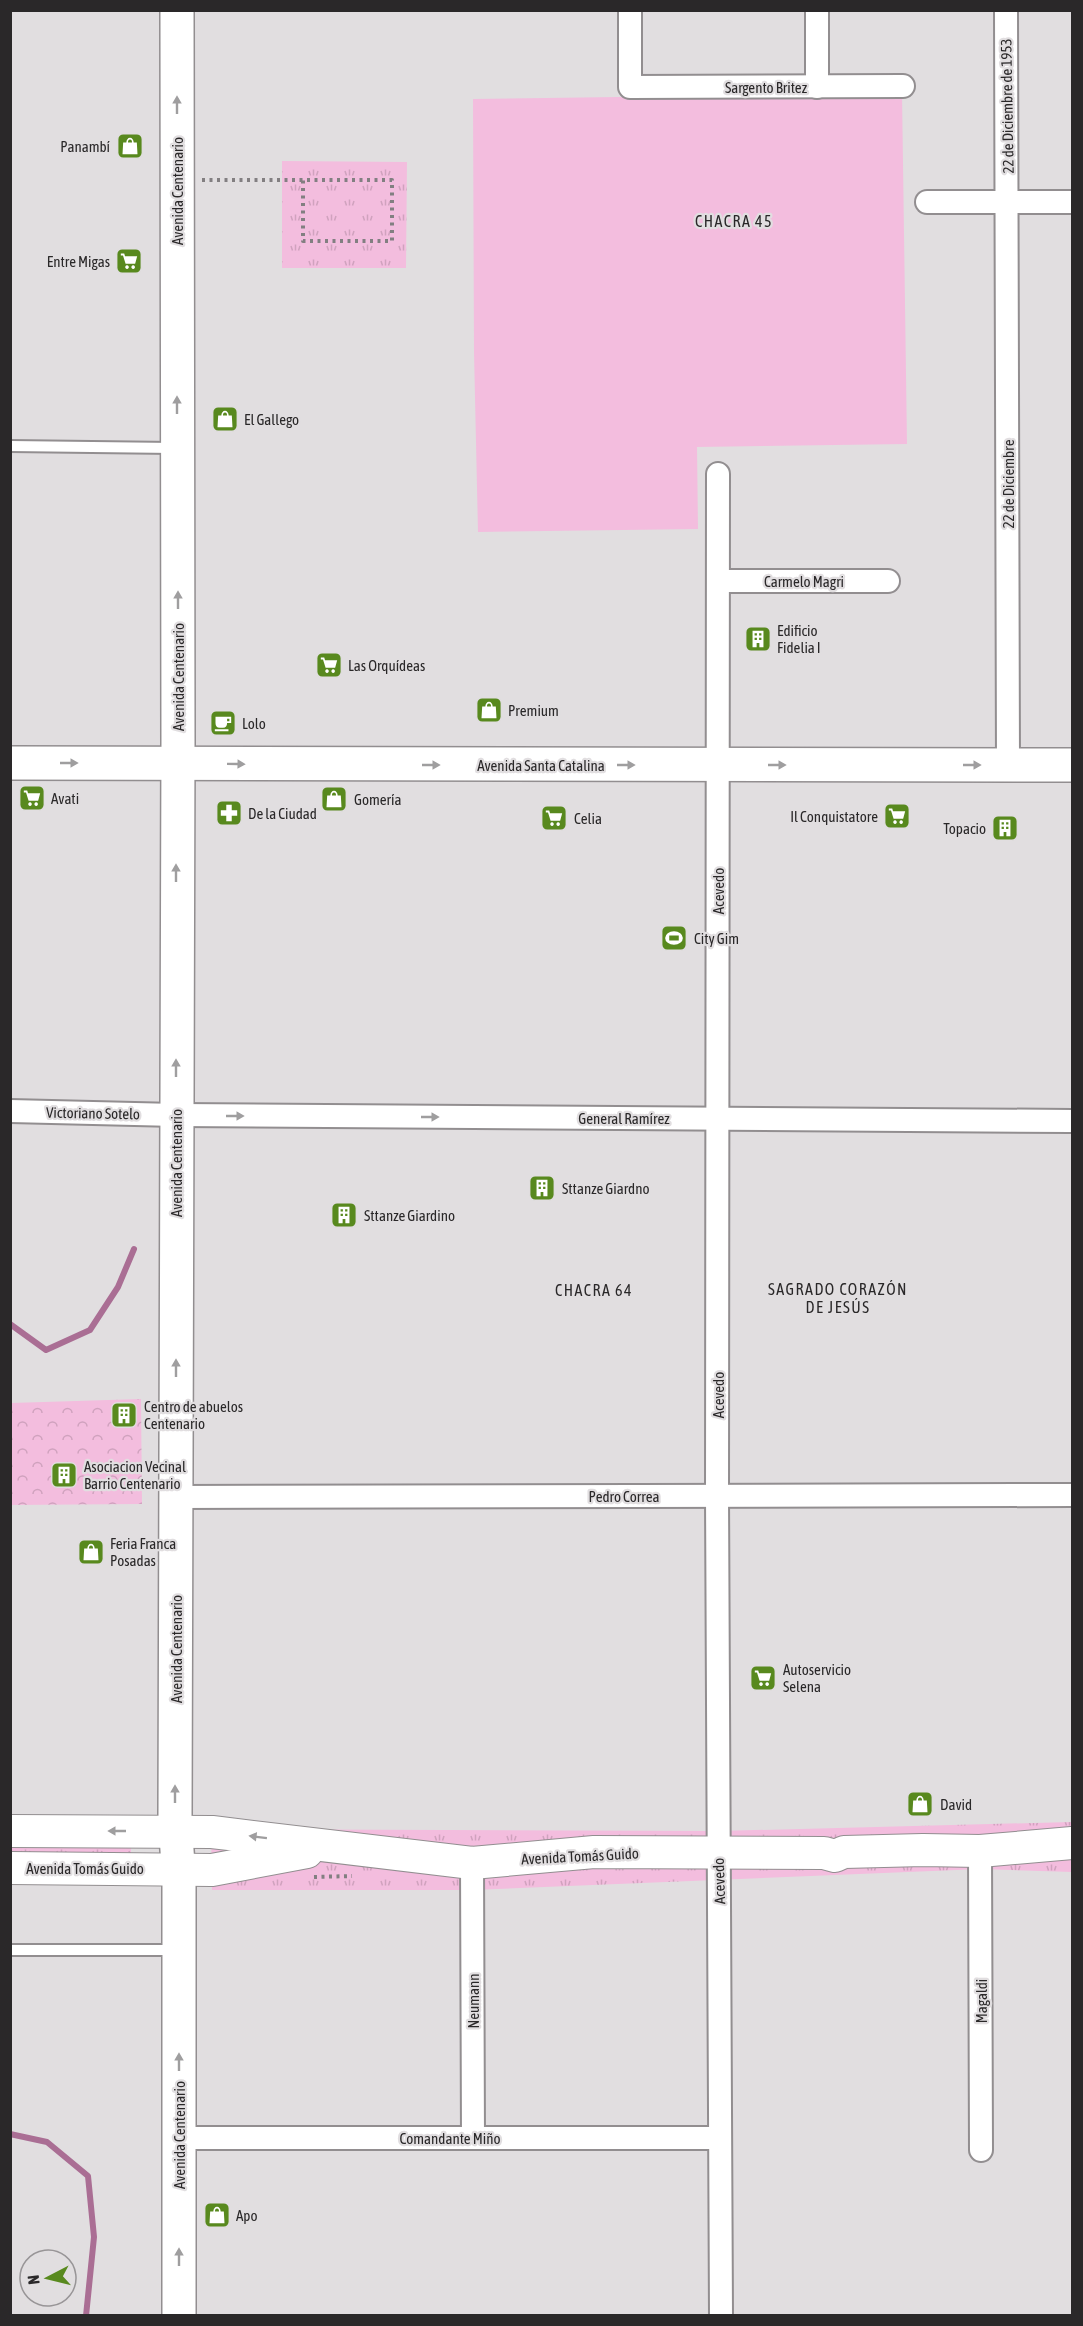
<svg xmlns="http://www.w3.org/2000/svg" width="1083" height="2326" viewBox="0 0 1083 2326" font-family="'Asap Condensed',sans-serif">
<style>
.grass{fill:url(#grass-tufts)}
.forest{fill:url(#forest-crowns)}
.pitch{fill:#f3bdde}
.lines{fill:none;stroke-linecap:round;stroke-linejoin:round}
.stream{stroke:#aa6e94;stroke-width:6}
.lane-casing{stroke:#928e90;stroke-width:14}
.street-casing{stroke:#928e90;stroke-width:26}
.secondary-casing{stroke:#928e90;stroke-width:34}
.primary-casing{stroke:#928e90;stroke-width:36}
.path{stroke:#827f81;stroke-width:4;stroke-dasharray:3 4.5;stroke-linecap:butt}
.lane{stroke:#fff;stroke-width:10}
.street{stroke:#fff;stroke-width:22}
.secondary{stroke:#fff;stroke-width:32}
.primary{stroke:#fff;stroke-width:33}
.oneway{fill:#9f9e9f}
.labels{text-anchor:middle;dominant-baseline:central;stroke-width:4.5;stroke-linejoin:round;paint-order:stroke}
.street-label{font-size:15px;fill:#2a2829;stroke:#e1dee0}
.poi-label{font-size:15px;fill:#2a2829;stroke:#e1dee0;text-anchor:start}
.neighbourhood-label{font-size:16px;letter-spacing:1.5px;fill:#2a2829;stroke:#e1dee0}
</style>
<defs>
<pattern id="grass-tufts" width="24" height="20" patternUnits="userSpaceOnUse" patternTransform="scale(1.5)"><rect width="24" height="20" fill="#f3bdde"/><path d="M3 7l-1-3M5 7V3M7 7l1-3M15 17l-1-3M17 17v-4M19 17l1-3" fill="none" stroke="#d0a2be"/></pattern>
<pattern id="forest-crowns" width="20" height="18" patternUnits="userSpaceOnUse" patternTransform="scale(1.5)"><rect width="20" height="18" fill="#f3bdde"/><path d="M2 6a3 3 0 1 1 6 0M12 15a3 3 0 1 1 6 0" fill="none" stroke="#d0a2be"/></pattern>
</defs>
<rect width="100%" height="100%" fill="#e1dee0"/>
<g class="grass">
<path d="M 282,161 L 407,162 L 406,268 L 282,268 Z"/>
<path d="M 1072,1822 L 1072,1872 L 981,1869 L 473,1890 L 212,1890 L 211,1829 L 718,1831 Z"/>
<rect x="11" y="1839" width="120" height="18"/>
</g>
<path class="forest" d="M 141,1399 L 142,1504 L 11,1505 L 11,1403 Z"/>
<path class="pitch" d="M 902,93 L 907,444 L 697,447 L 698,529 L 478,532 L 474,352 L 473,99 Z"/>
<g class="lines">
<g class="stream">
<path d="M 10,1324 L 46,1350 L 90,1330 L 118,1287 L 134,1249"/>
<path d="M 10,2134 L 47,2142 L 88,2176 L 94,2237 L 86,2316"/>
</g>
<defs>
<g id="lane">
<path d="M 10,446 L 174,448"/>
<path d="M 10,1950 L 175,1950"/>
</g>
<g id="street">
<path d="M 630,10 L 630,87 L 903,86"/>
<path d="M 1006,10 L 1008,765"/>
<path d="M 817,87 L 817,10"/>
<path d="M 927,202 L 1072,202"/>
<path d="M 718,474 L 717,1495 L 721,2316"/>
<path d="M 720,581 L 888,581"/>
<path d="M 10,1111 L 176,1115 L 1072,1121"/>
<path d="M 176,1497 L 1072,1495"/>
<path d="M 980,1851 L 981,2150"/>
<path d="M 472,1863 L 473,2138"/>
<path d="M 179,2138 L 720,2138"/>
</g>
<g id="secondary">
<path d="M 10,1831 L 212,1832 L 472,1863 L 594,1852 L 824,1853 L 835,1856 L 844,1852 L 923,1850 L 980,1851 L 1072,1843"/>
<path d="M 10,1868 L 212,1870 L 307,1852"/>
</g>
<g id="primary">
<path d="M 177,10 L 178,741 L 175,1819 L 179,1881 L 179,2316"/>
<path d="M 10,763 L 1072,765"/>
</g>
</defs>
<use href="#lane" class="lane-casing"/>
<use href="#street" class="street-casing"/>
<use href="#secondary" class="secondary-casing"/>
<use href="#primary" class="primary-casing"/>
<g class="path">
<path d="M 202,180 L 392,180 L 392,241 L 303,241 L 303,180"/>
<path d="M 314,1877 L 352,1876"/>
</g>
<use href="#lane" class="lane"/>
<use href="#street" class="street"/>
<use href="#secondary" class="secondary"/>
<use href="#primary" class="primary"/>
</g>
<defs><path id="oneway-solid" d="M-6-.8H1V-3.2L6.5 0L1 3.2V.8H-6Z" transform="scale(1.5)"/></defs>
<g class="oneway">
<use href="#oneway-solid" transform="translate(177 105) rotate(-90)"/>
<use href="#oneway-solid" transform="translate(177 405) rotate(-90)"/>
<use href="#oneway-solid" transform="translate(178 600) rotate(-90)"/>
<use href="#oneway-solid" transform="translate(69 763)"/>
<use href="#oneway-solid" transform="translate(236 764) rotate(1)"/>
<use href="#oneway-solid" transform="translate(431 765)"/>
<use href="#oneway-solid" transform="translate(626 765)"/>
<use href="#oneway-solid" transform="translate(777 765)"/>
<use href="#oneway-solid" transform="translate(972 765)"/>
<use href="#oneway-solid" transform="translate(176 873) rotate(-90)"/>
<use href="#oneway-solid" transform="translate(176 1068) rotate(-90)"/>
<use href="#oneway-solid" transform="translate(235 1116)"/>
<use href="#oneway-solid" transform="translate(430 1117)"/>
<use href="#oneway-solid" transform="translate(176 1368) rotate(-90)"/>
<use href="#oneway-solid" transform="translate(175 1794) rotate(-90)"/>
<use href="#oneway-solid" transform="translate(117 1831) rotate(180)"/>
<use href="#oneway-solid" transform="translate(258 1837) rotate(-173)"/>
<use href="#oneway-solid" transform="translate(179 2062) rotate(-90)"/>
<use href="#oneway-solid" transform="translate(179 2257) rotate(-90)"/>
</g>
<defs>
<symbol id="shop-square" viewBox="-11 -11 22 22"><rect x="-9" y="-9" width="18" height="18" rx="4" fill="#58891e" stroke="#e1dee0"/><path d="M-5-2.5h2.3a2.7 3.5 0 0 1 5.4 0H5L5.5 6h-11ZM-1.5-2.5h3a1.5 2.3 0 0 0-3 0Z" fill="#fff"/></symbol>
<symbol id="supermarket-square" viewBox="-11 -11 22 22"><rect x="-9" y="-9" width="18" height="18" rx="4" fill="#58891e" stroke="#e1dee0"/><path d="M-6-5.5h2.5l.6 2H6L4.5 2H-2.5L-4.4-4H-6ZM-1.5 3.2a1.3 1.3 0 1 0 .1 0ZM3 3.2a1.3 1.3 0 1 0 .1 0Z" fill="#fff"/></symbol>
<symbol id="building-square" viewBox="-11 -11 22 22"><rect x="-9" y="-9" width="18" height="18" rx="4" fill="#58891e" stroke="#e1dee0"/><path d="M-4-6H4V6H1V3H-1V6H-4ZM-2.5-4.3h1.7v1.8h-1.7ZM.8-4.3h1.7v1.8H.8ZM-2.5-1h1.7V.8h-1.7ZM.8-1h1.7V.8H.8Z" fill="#fff"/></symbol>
<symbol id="cafe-square" viewBox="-11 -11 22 22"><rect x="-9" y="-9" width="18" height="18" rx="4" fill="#58891e" stroke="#e1dee0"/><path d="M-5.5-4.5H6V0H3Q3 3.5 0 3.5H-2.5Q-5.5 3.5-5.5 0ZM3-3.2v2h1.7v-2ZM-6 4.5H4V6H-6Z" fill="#fff"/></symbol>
<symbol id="pharmacy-square" viewBox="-11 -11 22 22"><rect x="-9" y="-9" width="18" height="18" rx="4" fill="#58891e" stroke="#e1dee0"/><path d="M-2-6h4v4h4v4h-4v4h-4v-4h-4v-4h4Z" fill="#fff"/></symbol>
<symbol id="stadium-square" viewBox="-11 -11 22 22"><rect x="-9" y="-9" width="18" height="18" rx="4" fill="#58891e" stroke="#e1dee0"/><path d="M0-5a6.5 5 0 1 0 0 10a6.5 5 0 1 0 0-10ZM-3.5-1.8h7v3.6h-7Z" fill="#fff"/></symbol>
</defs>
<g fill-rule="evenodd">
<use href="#shop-square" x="115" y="131" width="30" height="30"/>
<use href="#supermarket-square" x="114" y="246" width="30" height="30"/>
<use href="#shop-square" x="210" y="404" width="30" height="30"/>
<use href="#building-square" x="743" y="624" width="30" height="30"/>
<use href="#supermarket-square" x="314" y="650" width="30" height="30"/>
<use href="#shop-square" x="474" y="695" width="30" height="30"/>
<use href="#cafe-square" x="208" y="708" width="30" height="30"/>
<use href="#supermarket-square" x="17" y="783" width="30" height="30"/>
<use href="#shop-square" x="319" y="784" width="30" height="30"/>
<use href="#pharmacy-square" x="214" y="798" width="30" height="30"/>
<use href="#supermarket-square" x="882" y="801" width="30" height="30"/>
<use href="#supermarket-square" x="539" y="803" width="30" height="30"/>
<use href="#building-square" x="990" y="813" width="30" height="30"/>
<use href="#stadium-square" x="659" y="923" width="30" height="30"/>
<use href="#building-square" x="527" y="1173" width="30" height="30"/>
<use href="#building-square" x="329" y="1200" width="30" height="30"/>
<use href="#building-square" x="109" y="1400" width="30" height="30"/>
<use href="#building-square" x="49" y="1460" width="30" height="30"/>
<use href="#shop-square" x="76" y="1537" width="30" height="30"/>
<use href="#supermarket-square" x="748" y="1663" width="30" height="30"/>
<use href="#shop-square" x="905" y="1789" width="30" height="30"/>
<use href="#shop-square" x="202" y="2200" width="30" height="30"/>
</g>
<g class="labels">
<g class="street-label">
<text x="766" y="87">Sargento Britez</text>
<text transform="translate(1007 106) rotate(-91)">22 de Diciembre de 1953</text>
<text transform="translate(177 191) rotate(-90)">Avenida Centenario</text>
<text transform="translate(1008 484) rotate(-90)">22 de Diciembre</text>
<text x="804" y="581">Carmelo Magri</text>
<text transform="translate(178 677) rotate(-90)">Avenida Centenario</text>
<text x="541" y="765">Avenida Santa Catalina</text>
<text transform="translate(718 891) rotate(-90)">Acevedo</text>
<text transform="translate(93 1113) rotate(1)">Victoriano Sotelo</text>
<text x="624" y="1118">General Ramírez</text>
<text transform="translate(176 1163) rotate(-90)">Avenida Centenario</text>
<text transform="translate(718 1395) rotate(-90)">Acevedo</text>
<text x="624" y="1496">Pedro Correa</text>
<text transform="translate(176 1649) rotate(-90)">Avenida Centenario</text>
<text transform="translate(580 1856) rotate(-3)">Avenida Tomás Guido</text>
<text x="85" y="1868">Avenida Tomás Guido</text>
<text transform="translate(719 1881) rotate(-92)">Acevedo</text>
<text transform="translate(473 2001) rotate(-90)">Neumann</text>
<text transform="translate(981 2001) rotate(-90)">Magaldi</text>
<text transform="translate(179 2135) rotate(-90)">Avenida Centenario</text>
<text x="450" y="2138">Comandante Miño</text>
</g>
<g class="poi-label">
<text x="110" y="146" text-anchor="end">Panambí</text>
<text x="110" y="261" text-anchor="end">Entre Migas</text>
<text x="244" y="419">El Gallego</text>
<text x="777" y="630">Edificio<tspan x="777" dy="17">Fidelia I</tspan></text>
<text x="348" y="665">Las Orquídeas</text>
<text x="508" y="710">Premium</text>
<text x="242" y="723">Lolo</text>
<text x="51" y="798">Avati</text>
<text x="354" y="799">Gomería</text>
<text x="248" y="813">De la Ciudad</text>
<text x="878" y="816" text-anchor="end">Il Conquistatore</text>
<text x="574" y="818">Celia</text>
<text x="986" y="828" text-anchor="end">Topacio</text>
<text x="694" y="938">City Gim</text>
<text x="562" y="1188">Sttanze Giardno</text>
<text x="364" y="1215">Sttanze Giardino</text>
<text x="144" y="1406">Centro de abuelos<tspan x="144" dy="17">Centenario</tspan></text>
<text x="84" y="1466">Asociacion Vecinal<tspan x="84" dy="17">Barrio Centenario</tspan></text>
<text x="110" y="1543">Feria Franca<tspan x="110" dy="17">Posadas</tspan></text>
<text x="783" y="1669">Autoservicio<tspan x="783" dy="17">Selena</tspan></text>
<text x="940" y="1804">David</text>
<text x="236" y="2215">Apo</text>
</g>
<g class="neighbourhood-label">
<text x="734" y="221">CHACRA 45</text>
<text x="838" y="1289">SAGRADO CORAZÓN<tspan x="838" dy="18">DE JESÚS</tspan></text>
<text x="594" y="1290">CHACRA 64</text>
</g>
</g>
<rect width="1083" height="2326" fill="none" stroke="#2a2829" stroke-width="24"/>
<g transform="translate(48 2278) rotate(263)"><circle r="28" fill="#e1dee0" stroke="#989597" stroke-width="1.5"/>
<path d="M0-4.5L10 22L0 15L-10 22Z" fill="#58891e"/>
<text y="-9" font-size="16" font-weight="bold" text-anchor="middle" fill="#2a2829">N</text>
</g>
</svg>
